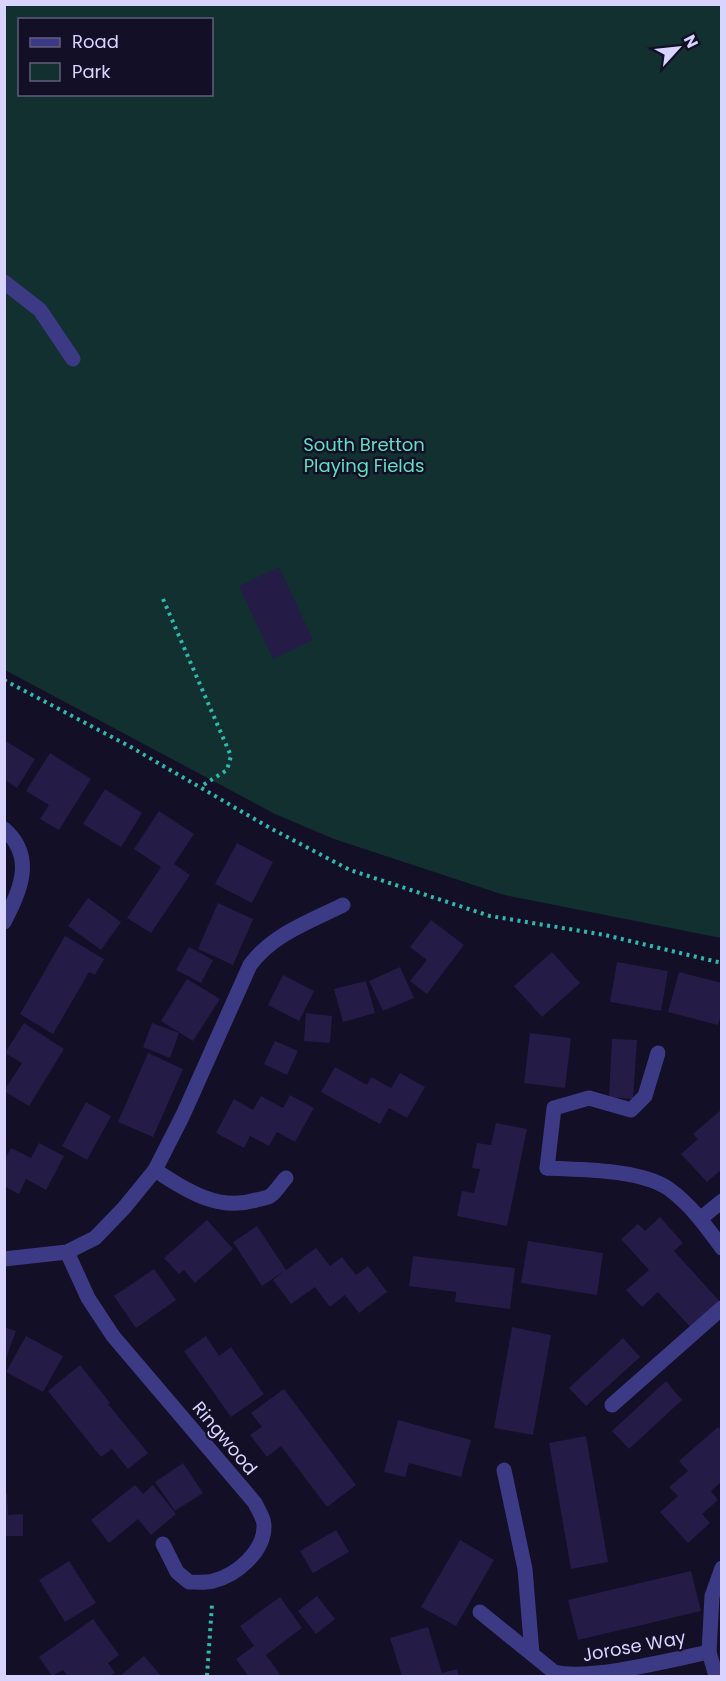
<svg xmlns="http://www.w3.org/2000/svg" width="726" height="1681" viewBox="0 0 726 1681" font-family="Poppins,sans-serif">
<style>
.green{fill:#12302f;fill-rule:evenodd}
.building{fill:#241b47}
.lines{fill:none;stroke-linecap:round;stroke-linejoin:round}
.path{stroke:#2fb8b0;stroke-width:4;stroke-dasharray:3 4.5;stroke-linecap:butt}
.lane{stroke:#3d3a85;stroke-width:15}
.street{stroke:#3d3a85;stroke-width:15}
.labels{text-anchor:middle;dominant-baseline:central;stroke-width:5;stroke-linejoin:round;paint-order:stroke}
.park-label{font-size:18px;fill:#5fe0c0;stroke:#130f26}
.street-label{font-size:18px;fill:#d9d4ff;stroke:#130f26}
</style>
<rect width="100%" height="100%" fill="#130f26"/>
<path class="green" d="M 4,5 L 721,5 L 721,938 L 504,895 L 334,839 L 275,814 L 5,670 ZM 20,20 L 212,20 L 212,94 L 20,94 Z"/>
<g class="building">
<path d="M 279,567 L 313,640 L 273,659 L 239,586 Z"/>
<path d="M 4,740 L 35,759 L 17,788 L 4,779 Z"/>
<path d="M 50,753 L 91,779 L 59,830 L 40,819 L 49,805 L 26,791 Z"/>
<path d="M 105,789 L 142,813 L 121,847 L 83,824 Z"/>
<path d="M 159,811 L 194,834 L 174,864 L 190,875 L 151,933 L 127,918 L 161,867 L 134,849 Z"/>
<path d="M 237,843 L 273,862 L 252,903 L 215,884 Z"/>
<path d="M 88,898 L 121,922 L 101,950 L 68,926 Z"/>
<path d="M 218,903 L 253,919 L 233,965 L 198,949 Z"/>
<path d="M 431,920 L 464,945 L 427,994 L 410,981 L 427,960 L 410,947 Z"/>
<path d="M 65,936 L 104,959 L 95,975 L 89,972 L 53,1034 L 20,1014 Z"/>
<path d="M 189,947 L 213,960 L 201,983 L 176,970 Z"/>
<path d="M 552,952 L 580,983 L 542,1017 L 514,986 Z"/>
<path d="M 617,962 L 668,971 L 661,1011 L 610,1002 Z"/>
<path d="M 400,967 L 414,998 L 383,1011 L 369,981 Z"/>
<path d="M 679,972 L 722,983 L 722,1011 L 718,1025 L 668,1012 Z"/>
<path d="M 283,975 L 314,991 L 299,1021 L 268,1005 Z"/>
<path d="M 187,979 L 220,999 L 193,1041 L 161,1021 Z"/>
<path d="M 366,981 L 375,1013 L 343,1022 L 334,989 Z"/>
<path d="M 306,1013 L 332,1016 L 330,1043 L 304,1041 Z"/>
<path d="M 24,1023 L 64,1049 L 29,1106 L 4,1091 L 22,1063 L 5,1053 Z"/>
<path d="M 152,1023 L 179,1033 L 170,1058 L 143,1047 Z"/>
<path d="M 530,1033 L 571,1038 L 565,1088 L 524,1083 Z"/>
<path d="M 612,1039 L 637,1040 L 633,1099 L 609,1097 Z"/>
<path d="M 275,1041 L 298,1051 L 287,1075 L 264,1064 Z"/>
<path d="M 148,1053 L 183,1069 L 153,1137 L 118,1122 Z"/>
<path d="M 335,1067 L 367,1085 L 371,1077 L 391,1088 L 400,1073 L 425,1087 L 407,1118 L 389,1108 L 380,1124 L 321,1092 Z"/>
<path d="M 290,1095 L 314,1108 L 295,1142 L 277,1132 L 269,1146 L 250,1136 L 244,1148 L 216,1133 L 234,1099 L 253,1110 L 261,1096 L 283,1108 Z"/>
<path d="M 86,1102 L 111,1116 L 87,1160 L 62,1146 Z"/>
<path d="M 722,1109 L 722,1169 L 707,1182 L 681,1154 L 698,1139 L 693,1134 Z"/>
<path d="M 496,1123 L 527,1129 L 507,1226 L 457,1216 L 462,1191 L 474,1193 L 480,1169 L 472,1168 L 477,1143 L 491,1145 Z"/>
<path d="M 39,1143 L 64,1156 L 46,1190 L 26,1179 L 19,1194 L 4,1186 L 4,1161 L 11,1148 L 31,1158 Z"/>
<path d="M 660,1217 L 683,1243 L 674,1251 L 722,1304 L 693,1330 L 658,1292 L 642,1307 L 626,1290 L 649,1270 L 621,1239 L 638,1224 L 645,1231 Z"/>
<path d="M 207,1220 L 233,1249 L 195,1283 L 184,1270 L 179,1274 L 164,1258 Z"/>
<path d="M 257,1226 L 286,1270 L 316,1248 L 330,1266 L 342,1257 L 356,1275 L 368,1266 L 387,1292 L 359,1313 L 345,1295 L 330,1307 L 315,1287 L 291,1304 L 273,1280 L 284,1271 L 262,1286 L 233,1242 Z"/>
<path d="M 528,1241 L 603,1253 L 597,1295 L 521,1283 Z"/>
<path d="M 413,1256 L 515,1268 L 510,1309 L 455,1302 L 456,1292 L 409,1286 Z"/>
<path d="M 154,1269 L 176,1300 L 136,1328 L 114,1296 Z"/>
<path d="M 4,1327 L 16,1331 L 5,1361 L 4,1361 Z"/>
<path d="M 512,1327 L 551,1335 L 533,1435 L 494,1428 Z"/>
<path d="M 26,1336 L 63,1356 L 43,1392 L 6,1372 Z"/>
<path d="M 206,1336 L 219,1356 L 231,1347 L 264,1394 L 231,1417 L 184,1351 Z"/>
<path d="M 623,1338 L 640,1357 L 586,1406 L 569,1388 Z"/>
<path d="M 80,1365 L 110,1403 L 108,1404 L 148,1453 L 128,1469 L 112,1449 L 101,1457 L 48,1391 Z"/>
<path d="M 666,1381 L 682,1400 L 629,1449 L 612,1431 Z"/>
<path d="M 284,1389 L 356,1485 L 327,1507 L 281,1446 L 267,1457 L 250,1435 L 262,1427 L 251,1413 Z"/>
<path d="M 398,1420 L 471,1440 L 461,1477 L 409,1463 L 405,1477 L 384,1472 Z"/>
<path d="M 718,1427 L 722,1431 L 722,1481 L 711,1491 L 718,1500 L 702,1514 L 710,1523 L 688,1543 L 660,1512 L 678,1496 L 669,1487 L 688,1471 L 679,1461 Z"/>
<path d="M 586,1436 L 608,1562 L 571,1569 L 549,1443 Z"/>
<path d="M 183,1463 L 203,1493 L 175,1511 L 155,1482 Z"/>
<path d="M 135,1485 L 143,1494 L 153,1485 L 176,1514 L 151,1535 L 138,1519 L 109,1543 L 91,1520 Z"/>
<path d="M 5,1493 L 7,1493 L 8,1515 L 23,1514 L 23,1536 L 5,1536 Z"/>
<path d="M 336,1530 L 349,1552 L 313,1573 L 300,1551 Z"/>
<path d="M 460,1540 L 494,1560 L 456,1626 L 421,1607 Z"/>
<path d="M 69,1561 L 96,1603 L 65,1622 L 39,1580 Z"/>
<path d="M 691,1571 L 701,1611 L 578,1640 L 568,1600 Z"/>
<path d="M 317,1596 L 335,1619 L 316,1634 L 298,1611 Z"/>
<path d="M 280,1597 L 302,1628 L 266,1655 L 280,1674 L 277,1676 L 248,1676 L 236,1659 L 254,1646 L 240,1626 Z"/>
<path d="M 93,1619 L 119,1655 L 108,1663 L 115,1673 L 110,1676 L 68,1676 L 63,1670 L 52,1676 L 39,1657 Z"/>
<path d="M 428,1627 L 442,1673 L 457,1669 L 459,1676 L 402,1676 L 390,1638 Z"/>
<path d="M 144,1656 L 161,1676 L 120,1676 Z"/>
</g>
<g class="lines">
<g class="path">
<path d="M 163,599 L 231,756 L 227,770 L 200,787"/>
<path d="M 4,680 L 129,746 L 270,828 L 350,870 L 490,916 L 605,935 L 722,963"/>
<path d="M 207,1676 L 212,1605"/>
</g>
<g class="lane">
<path d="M 4,282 L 40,310 L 73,359"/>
<path d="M 547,1168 L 554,1108 L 589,1098 L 631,1110 L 645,1096 L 658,1053"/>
<path d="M 612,1405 L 722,1308"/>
<path d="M 504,1470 L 525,1569 L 532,1654"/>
</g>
<g class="street">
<path d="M 4,829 C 36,857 20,891 4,922"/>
<path d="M 547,1168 C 581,1170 641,1169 669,1189 C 691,1205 706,1226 722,1248"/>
<path d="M 155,1170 C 185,1190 219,1212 256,1200 C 260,1199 267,1198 270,1196 C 276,1192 281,1183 286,1178"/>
<path d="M 700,1219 L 722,1201"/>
<path d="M 67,1252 L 88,1298 L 113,1336 L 255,1503 C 258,1510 264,1518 264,1525 C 265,1551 237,1575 213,1581 C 206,1583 197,1582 189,1582 L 177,1572 L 163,1544"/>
<path d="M 4,1259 L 67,1252 L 95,1238 L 124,1208 L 155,1170 L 183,1115 L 250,965 C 273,934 309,922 343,905"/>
<path d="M 480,1612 L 554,1672 C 588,1681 671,1660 709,1652"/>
<path d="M 716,1676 L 709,1652 L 712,1596 L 722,1568"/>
</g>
</g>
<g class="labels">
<g class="park-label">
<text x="364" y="444">South Bretton<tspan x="364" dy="21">Playing Fields</tspan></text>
</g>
<g class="street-label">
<text transform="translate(225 1438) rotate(50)">Ringwood</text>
<text transform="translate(634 1646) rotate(-10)">Jorose Way</text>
</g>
</g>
<rect width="726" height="1681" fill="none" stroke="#d9d4ff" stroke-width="12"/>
<rect x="18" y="18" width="195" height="78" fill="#130f26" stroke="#625e7d" stroke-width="1.5"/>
<rect x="30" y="38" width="30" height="9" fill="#3d3a85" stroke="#625e7d" stroke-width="1.5"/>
<text x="72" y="48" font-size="18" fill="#d9d4ff">Road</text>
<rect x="30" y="63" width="30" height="18" fill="#12302f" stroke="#625e7d" stroke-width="1.5"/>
<text x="72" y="78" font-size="18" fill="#d9d4ff">Park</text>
<g transform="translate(678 48) rotate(63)" stroke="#130f26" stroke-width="4.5" paint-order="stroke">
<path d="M0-4.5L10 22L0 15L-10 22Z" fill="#d9d4ff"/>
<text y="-9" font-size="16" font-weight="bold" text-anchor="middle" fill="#d9d4ff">N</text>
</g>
</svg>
